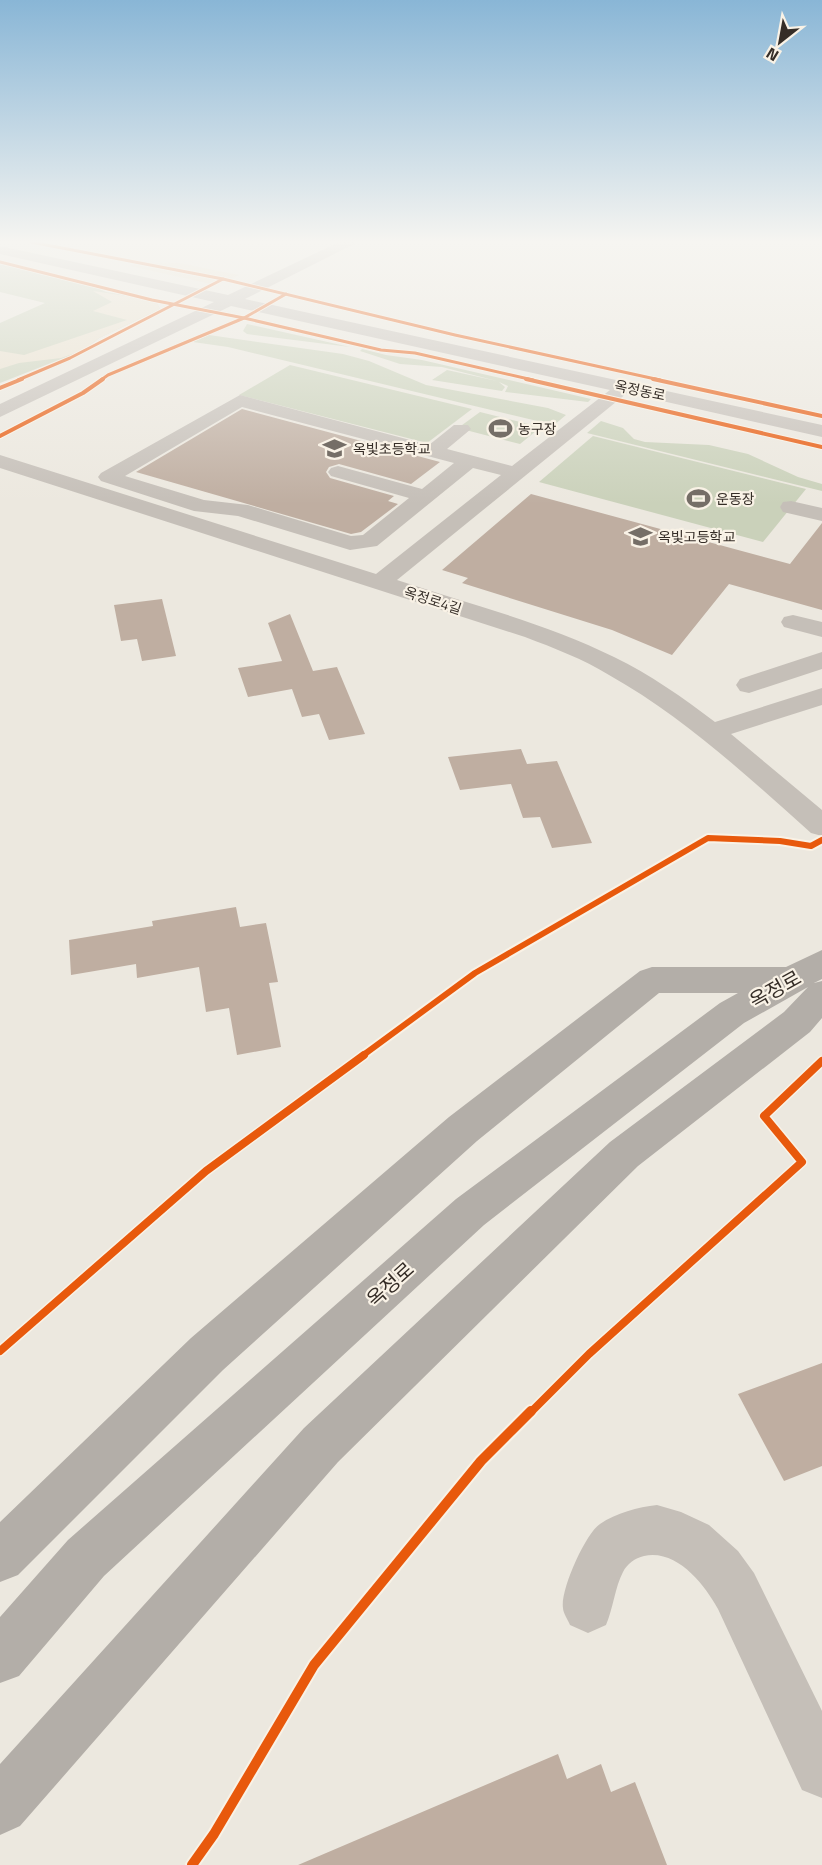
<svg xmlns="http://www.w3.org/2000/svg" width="822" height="1865" viewBox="0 0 822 1865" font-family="'Titillium Web','Noto Sans KR',sans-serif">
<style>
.green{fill:#cad1ba}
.plaza{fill:#eae1ce}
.building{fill:#bfaea1}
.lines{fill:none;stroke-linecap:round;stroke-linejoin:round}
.minor{fill:#c5bfb8;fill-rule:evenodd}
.major{fill:#b3aea8;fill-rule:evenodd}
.cycleway-far4-casing{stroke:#f9f2e6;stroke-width:4.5}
.cycleway-far3-casing{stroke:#f9f2e6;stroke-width:6}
.cycleway-far2-casing{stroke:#f9f2e6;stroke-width:10}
.cycleway-far1-casing{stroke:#f9f2e6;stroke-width:11}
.cycleway-casing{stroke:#f9f2e6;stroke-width:14}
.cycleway-far4{stroke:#e8590c;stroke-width:3}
.cycleway-far3{stroke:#e8590c;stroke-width:4}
.cycleway-far2{stroke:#e8590c;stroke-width:6}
.cycleway-far1{stroke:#e8590c;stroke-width:8}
.cycleway{stroke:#e8590c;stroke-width:10}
.labels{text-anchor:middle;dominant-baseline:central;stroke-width:4.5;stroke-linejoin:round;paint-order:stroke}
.far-street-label{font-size:14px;fill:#352d27;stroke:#f9f2e6}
.far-poi-label{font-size:14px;fill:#352d27;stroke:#f9f2e6;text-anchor:start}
.near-street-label{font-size:20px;fill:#352d27;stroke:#f9f2e6}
</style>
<rect width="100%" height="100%" fill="#ece8df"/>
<g class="green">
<path d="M 0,264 L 89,284 L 106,292 L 155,300 L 160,309 L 99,338 L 84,350 L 0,383 L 0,323 L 45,303 L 0,292 Z"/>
<path d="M 247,324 L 350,347 L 247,334 L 243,331 Z"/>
<path d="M 209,335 L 343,354 L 369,361 L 426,385 L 548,408 L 566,415 L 554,425 L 228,347 L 193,342 Z"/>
<path d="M 362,349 L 386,355 L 422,360 L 591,399 L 588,402 L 505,392 L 508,386 L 499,382 L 505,387 L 502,391 L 432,380 L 447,370 L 497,381 L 442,367 L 400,364 L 360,351 Z"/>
<path d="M 290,365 L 472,409 L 427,443 L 239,395 Z"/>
<path d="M 480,412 L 541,427 L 520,444 L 458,428 Z"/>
<path d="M 601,421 L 623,428 L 634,439 L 645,442 L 709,445 L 748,454 L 798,477 L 822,484 L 822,491 L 587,433 Z"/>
<path d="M 593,436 L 806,489 L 763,542 L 539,482 Z"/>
</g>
<g class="plaza">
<path d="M 179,263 L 239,275 L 224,282 L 211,284 L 130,266 L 136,264 Z"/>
<path d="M 93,291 L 155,300 L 160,309 L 99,338 L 84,350 L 61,358 L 19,363 L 0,369 L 0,351 L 24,355 L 127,320 L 93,311 L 112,302 Z"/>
</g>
<g class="building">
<path d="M 242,409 L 440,462 L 411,484 L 339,464 L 329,467 L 326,472 L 330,478 L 394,496 L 388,501 L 398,504 L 361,532 L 351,534 L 136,472 Z"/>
<path d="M 531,494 L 790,564 L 822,523 L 822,610 L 729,584 L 672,655 L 612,630 L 462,583 L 468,578 L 442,570 Z"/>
<path d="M 162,599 L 176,656 L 142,661 L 137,639 L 121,641 L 114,605 Z"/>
<path d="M 290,614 L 313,671 L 337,667 L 365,734 L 329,740 L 319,714 L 302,717 L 292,689 L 248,697 L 238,668 L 282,661 L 268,623 Z"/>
<path d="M 521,749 L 527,764 L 557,761 L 592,843 L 552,848 L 540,817 L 523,818 L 511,784 L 460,790 L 448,757 Z"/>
<path d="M 236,907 L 240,927 L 266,923 L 278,982 L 269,983 L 281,1047 L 237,1055 L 229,1008 L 206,1012 L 199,967 L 137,978 L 136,964 L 71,975 L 69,940 L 153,926 L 152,921 Z"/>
<path d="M 822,1363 L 822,1466 L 784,1481 L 738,1394 Z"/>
<path d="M 558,1754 L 567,1779 L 601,1764 L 611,1792 L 635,1782 L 667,1865 L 298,1865 Z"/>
</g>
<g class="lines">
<g class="minor">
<path d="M 339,242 L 358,242 L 245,299 L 822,425 L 822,437 L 627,393 L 397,580 C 469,604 545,623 614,657 C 650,674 683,698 715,722 L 822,688 L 822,705 L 731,734 L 822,810 L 822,836 L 811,833 C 747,776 684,717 609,675 C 583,659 554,648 525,637 L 0,468 L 0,455 L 376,574 L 501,475 L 473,468 L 377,546 L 350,550 L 238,516 L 194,511 L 101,481 L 98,477 L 101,473 L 240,395 L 429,445 L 454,425 L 468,425 L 471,429 L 447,449 L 512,466 L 610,390 L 231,306 L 0,417 L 0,404 L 214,302 L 0,254 L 0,246 L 228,295 ZM 242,407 L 454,463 L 422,489 L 338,466 L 331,468 L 328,472 L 331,476 L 409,498 L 363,535 L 351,536 L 248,505 L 204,500 L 125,476 Z"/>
<path d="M 791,501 L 822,508 L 822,521 L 783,512 L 780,507 L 783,502 Z"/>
<path d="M 793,615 L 822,622 L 822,637 L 784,627 L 781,622 L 784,617 Z"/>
<path d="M 822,652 L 822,669 L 749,693 L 740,691 L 736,685 L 740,679 Z"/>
<path d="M 657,1505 L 681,1512 L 709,1525 L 738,1551 L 754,1573 L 822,1711 L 822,1798 L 802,1790 L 718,1609 C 704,1584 677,1549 644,1556 C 635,1558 627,1564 623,1572 C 615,1587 613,1609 606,1625 L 588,1633 L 570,1625 C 568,1620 563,1613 563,1608 C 560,1591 585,1534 600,1524 C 616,1513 638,1507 657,1505 Z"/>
</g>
<path class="major" d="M 822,950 L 822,979 L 814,983 L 822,981 L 822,1018 L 810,1032 L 638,1166 L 338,1462 L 20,1826 L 0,1835 L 0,1764 L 304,1428 L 610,1142 L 784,1012 L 808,987 L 744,1023 L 484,1225 L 104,1576 L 19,1676 L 0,1683 L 0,1617 L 68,1540 L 456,1199 L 720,1003 L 738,993 L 659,993 L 477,1141 L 223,1370 L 18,1575 L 0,1582 L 0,1522 L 191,1338 L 449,1117 L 640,971 L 652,967 L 786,967 Z"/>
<defs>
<g id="cycleway-far4">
<path d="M 31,242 L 223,279"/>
<path d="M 0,262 L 152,300 L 244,318 L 286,294"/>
<path d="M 18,380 L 70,358 L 223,279 L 455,335 L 660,380"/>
<path d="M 101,380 L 108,375 L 244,318 L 381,350 L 415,353 L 533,380"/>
</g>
<g id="cycleway-far3">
<path d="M 526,379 L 822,447"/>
<path d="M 653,379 L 822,416"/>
<path d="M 0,388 L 22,379"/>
<path d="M 0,436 L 83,393 L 103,379"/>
</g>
<path id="cycleway-far2" d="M 362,1056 L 475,973 L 708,838 L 780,841 L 811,846 L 822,840"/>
<g id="cycleway-far1">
<path d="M 0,1351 L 206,1171 L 364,1055"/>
<path d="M 530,1413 L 589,1354 L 802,1162 L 764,1116 L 822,1061"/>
</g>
<path id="cycleway" d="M 192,1865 L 214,1834 L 314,1665 L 481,1461 L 531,1411"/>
</defs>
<use href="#cycleway-far4" class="cycleway-far4-casing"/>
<use href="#cycleway-far3" class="cycleway-far3-casing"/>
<use href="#cycleway-far2" class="cycleway-far2-casing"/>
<use href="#cycleway-far1" class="cycleway-far1-casing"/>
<use href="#cycleway" class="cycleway-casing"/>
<use href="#cycleway-far4" class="cycleway-far4"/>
<use href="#cycleway-far3" class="cycleway-far3"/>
<use href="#cycleway-far2" class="cycleway-far2"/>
<use href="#cycleway-far1" class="cycleway-far1"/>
<use href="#cycleway" class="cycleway"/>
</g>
<linearGradient id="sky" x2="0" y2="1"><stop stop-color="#89b6d6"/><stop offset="0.48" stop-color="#f6f5f1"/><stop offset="1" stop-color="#f6f5f1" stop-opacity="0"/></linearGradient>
<rect width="822" height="504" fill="url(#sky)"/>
<defs>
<symbol id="stadium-bare" viewBox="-9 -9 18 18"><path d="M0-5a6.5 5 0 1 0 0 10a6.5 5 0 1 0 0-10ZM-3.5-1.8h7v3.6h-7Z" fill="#756e67" stroke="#f9f2e6" stroke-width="2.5" paint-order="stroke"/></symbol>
<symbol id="school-bare" viewBox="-9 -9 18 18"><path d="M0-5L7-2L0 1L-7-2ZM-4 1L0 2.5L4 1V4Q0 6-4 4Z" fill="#756e67" stroke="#f9f2e6" stroke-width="2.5" paint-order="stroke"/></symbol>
</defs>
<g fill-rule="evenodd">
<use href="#stadium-bare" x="484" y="412" width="33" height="33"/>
<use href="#school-bare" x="318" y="432" width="33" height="33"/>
<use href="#stadium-bare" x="682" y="482" width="33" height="33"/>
<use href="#school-bare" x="624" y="520" width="33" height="33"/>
</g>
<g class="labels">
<g class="far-street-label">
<text transform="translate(640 390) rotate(12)">옥정동로</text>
<text transform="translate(433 600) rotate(18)">옥정로4길</text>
</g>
<g class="far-poi-label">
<text x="518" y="428">농구장</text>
<text x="353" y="448">옥빛초등학교</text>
<text x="716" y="498">운동장</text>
<text x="658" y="536">옥빛고등학교</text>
</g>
<g class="near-street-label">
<text transform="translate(775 989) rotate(-29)">옥정로</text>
<text transform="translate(390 1284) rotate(-42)">옥정로</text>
</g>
</g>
<g transform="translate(780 42) rotate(211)" stroke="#f9f2e6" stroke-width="4.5" paint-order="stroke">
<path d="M0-4.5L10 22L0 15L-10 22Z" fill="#352d27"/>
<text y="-9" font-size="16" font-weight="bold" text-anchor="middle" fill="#352d27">N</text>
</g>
</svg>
